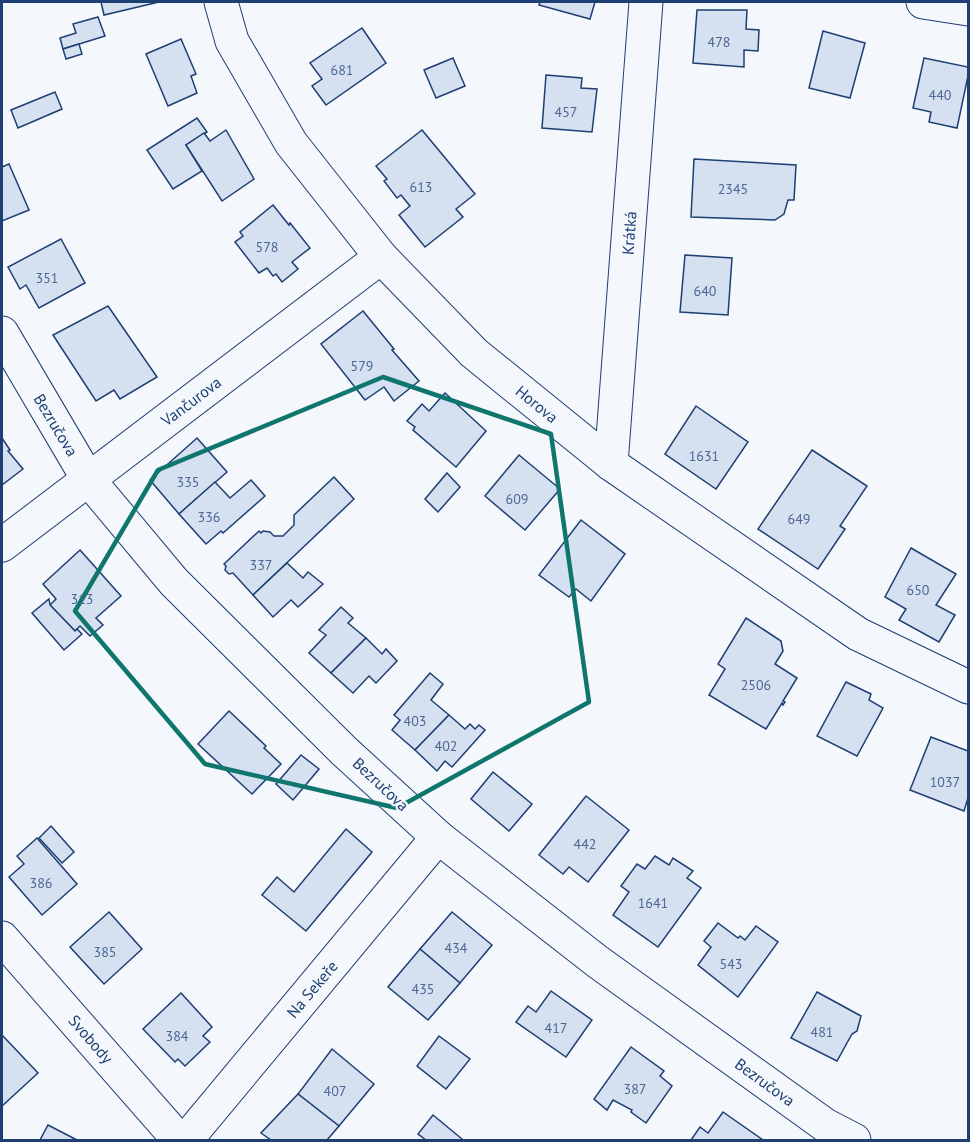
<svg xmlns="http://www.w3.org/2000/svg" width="970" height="1142" viewBox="0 0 970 1142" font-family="'PT Sans',sans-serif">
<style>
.building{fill:#d5e0f0;stroke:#1d3f73;stroke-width:1.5}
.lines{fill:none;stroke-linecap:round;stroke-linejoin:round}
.minor-casing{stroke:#1d3f73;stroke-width:35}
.minor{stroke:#f4f7fb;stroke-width:33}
.marked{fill:none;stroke:#0f766e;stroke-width:4.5;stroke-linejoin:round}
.labels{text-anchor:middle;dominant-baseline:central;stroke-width:4.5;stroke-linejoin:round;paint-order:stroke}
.number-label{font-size:14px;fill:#4b6792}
.street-label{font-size:16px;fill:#1d3f73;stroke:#f4f7fb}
</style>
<rect width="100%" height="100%" fill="#f4f7fb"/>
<g class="building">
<path d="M 101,2 L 159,2 L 104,15 Z"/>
<path d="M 540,2 L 595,2 L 590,19 L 539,5 Z"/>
<path d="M 697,10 L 747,10 L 746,29 L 759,30 L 758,51 L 744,50 L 744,67 L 693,63 Z"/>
<path d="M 98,17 L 105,36 L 63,49 L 60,38 L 76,33 L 73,24 Z"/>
<path d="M 362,28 L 386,63 L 326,105 L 312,86 L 322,79 L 310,63 Z"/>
<path d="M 823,31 L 865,43 L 850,98 L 809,88 Z"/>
<path d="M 181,39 L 196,74 L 191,76 L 197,93 L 168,106 L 146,54 Z"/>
<path d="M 79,44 L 82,54 L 66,59 L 63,49 Z"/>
<path d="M 453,58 L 465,86 L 436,98 L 424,70 Z"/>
<path d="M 924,58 L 968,67 L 968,76 L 957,128 L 929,122 L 931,112 L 913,108 Z"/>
<path d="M 546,75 L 582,78 L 581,88 L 597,89 L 592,132 L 542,128 Z"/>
<path d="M 55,92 L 62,109 L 18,128 L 11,110 Z"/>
<path d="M 197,118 L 207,132 L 186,145 L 202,171 L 173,189 L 147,150 Z"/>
<path d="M 226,130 L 254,179 L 222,201 L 186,145 L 204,133 L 210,141 Z"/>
<path d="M 422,130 L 475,194 L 456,209 L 463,217 L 425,247 L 399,215 L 410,206 L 401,195 L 397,198 L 384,181 L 387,179 L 376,166 Z"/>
<path d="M 694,159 L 796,165 L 794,200 L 788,200 L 784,214 L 775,220 L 691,217 Z"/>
<path d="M 9,164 L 29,210 L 2,221 L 2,167 Z"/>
<path d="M 273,205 L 289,225 L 290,223 L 310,248 L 292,262 L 298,269 L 282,282 L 276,274 L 273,276 L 267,268 L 259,273 L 235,242 L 243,236 L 240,232 Z"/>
<path d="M 61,239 L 85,283 L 39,308 L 26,285 L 20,289 L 8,267 Z"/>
<path d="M 685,255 L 732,258 L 728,315 L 680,312 Z"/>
<path d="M 108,306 L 157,377 L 120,399 L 114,390 L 96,401 L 53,335 Z"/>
<path d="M 363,311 L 394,349 L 392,350 L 419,381 L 394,401 L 384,387 L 365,400 L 321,344 Z"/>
<path d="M 445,393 L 486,431 L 456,467 L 413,430 L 415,427 L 407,421 L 422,404 L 429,411 Z"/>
<path d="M 696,406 L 748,442 L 716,489 L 665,454 Z"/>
<path d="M 2,438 L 10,450 L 8,451 L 23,469 L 2,485 Z"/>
<path d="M 197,438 L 227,472 L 179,514 L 150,480 Z"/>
<path d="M 812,450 L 867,486 L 840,526 L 845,529 L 818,569 L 758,529 Z"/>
<path d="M 519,455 L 560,489 L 525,530 L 485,496 Z"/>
<path d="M 447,473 L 460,487 L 438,512 L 425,499 Z"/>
<path d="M 334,477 L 354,499 L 253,595 L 233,573 L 229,574 L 225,570 L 226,566 L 224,564 L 259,531 L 261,533 L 263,531 L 270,532 L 274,536 L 283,536 L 294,525 L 294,515 Z"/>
<path d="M 251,480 L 265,496 L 223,533 L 221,531 L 206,544 L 179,514 L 215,482 L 230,498 Z"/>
<path d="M 581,520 L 625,554 L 591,601 L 576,589 L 569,597 L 539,575 Z"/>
<path d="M 911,548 L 956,574 L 936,605 L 955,615 L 939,642 L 899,620 L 906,609 L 885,597 Z"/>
<path d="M 80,550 L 121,596 L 96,618 L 103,625 L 90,636 L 80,626 L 75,631 L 50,605 L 56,599 L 43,584 Z"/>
<path d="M 287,563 L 303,578 L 308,572 L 323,584 L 298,607 L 291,600 L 273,617 L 253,595 Z"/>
<path d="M 49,599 L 50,605 L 75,631 L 77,629 L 82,634 L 64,650 L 32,613 Z"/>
<path d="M 341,607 L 353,618 L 348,623 L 366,638 L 331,673 L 309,653 L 326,635 L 319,630 Z"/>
<path d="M 746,618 L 781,641 L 783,651 L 775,664 L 797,678 L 783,701 L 785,702 L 783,705 L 782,703 L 766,729 L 709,695 L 725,669 L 718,664 Z"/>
<path d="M 366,638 L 382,654 L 386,649 L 397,661 L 376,683 L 369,676 L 353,693 L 331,673 Z"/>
<path d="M 430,673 L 443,684 L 431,700 L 449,715 L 415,750 L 392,730 L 400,720 L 394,715 Z"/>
<path d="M 846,682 L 871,694 L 869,700 L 883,708 L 857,756 L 817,736 Z"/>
<path d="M 229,711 L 266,746 L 264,748 L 281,764 L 252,794 L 198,744 Z"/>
<path d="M 449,715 L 465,729 L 470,724 L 475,729 L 479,725 L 485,730 L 452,767 L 445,761 L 437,771 L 415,750 Z"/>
<path d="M 931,737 L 968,751 L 968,798 L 964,811 L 910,790 Z"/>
<path d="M 301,755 L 319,769 L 293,800 L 276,784 Z"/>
<path d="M 493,772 L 532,804 L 509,831 L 471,799 Z"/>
<path d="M 586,796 L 629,830 L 588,882 L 569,867 L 563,874 L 539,855 Z"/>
<path d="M 51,826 L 74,852 L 62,863 L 39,838 Z"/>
<path d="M 346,829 L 372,852 L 306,931 L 262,895 L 277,877 L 294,892 Z"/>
<path d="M 37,838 L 77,884 L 42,915 L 9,877 L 24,864 L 17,856 Z"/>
<path d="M 655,856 L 669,865 L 673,858 L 693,871 L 687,878 L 701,888 L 658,947 L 613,915 L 629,892 L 621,886 L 637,864 L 645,869 Z"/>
<path d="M 109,912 L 142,949 L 104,984 L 70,947 Z"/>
<path d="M 452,912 L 492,945 L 460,983 L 420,949 Z"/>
<path d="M 718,923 L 738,938 L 740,936 L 745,940 L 756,926 L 778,942 L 738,997 L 698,965 L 711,947 L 704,941 Z"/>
<path d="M 420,949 L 460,983 L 428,1020 L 388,987 Z"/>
<path d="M 551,991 L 592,1020 L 566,1057 L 516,1022 L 528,1006 L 536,1012 Z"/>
<path d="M 817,992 L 861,1016 L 857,1031 L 852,1034 L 837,1061 L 791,1038 Z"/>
<path d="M 181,993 L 212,1027 L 203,1036 L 210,1042 L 185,1066 L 178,1059 L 175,1062 L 143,1029 Z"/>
<path d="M 3,1036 L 38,1073 L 2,1106 L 2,1038 Z"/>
<path d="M 439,1036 L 470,1059 L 446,1089 L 417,1066 Z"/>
<path d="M 631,1047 L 664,1071 L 660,1076 L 672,1086 L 646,1123 L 631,1112 L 632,1110 L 613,1100 L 607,1110 L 594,1099 Z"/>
<path d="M 332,1049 L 374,1084 L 339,1126 L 298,1094 Z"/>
<path d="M 298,1094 L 339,1126 L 327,1140 L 271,1140 L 261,1133 Z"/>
<path d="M 723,1112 L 763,1140 L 691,1140 L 700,1127 L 708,1133 Z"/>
<path d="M 433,1115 L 462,1139 L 461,1140 L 426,1140 L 418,1134 Z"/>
<path d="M 48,1125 L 77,1140 L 40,1140 Z"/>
</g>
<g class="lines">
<defs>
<g id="minor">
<path d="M 221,2 L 232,41 L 291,143 L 381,257 L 474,353 L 611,464 L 858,634 L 968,687"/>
<path d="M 923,2 L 968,9"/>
<path d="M 2,333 L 88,479 L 174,582 L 343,750 L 438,837 L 598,962 L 825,1125 L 854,1140"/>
<path d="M 611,464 L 646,2"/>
<path d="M 2,545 L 381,257"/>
<path d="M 2,938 L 179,1140"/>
<path d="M 186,1140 L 438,837"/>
</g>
</defs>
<use href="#minor" class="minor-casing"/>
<use href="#minor" class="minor"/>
</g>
<path class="marked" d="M 383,377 L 551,434 L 589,702 L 397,808 L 205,764 L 75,611 L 158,470 Z"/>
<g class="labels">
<g class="number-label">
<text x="719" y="42">478</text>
<text x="342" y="70">681</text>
<text x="940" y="95">440</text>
<text x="566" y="112">457</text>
<text x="421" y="187">613</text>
<text x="733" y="189">2345</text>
<text x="267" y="247">578</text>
<text x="47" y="278">351</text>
<text x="705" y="291">640</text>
<text x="362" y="366">579</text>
<text x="704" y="456">1631</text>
<text x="188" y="482">335</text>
<text x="517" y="499">609</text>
<text x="209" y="517">336</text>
<text x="799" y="519">649</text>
<text x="261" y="565">337</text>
<text x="918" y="590">650</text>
<text x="82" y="599">313</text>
<text x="756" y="685">2506</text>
<text x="415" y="721">403</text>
<text x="446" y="746">402</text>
<text x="945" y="782">1037</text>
<text x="585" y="844">442</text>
<text x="41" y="883">386</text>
<text x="653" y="903">1641</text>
<text x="456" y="948">434</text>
<text x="105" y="952">385</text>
<text x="731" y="964">543</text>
<text x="423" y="989">435</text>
<text x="556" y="1028">417</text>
<text x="822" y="1032">481</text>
<text x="177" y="1036">384</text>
<text x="635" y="1089">387</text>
<text x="335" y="1091">407</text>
</g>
<g class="street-label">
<text transform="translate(629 233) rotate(-86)">Krátká</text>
<text transform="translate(191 401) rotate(-37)">Vančurova</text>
<text transform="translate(537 404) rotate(39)">Horova</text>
<text transform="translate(56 425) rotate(59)">Bezručova</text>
<text transform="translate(381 784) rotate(43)">Bezručova</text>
<text transform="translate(312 989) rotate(-50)">Na Sekeře</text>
<text transform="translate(91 1039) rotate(49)">Svobody</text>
<text transform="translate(765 1082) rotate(36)">Bezručova</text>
</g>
</g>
<rect width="970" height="1142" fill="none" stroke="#1d3f73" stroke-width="6"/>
</svg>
